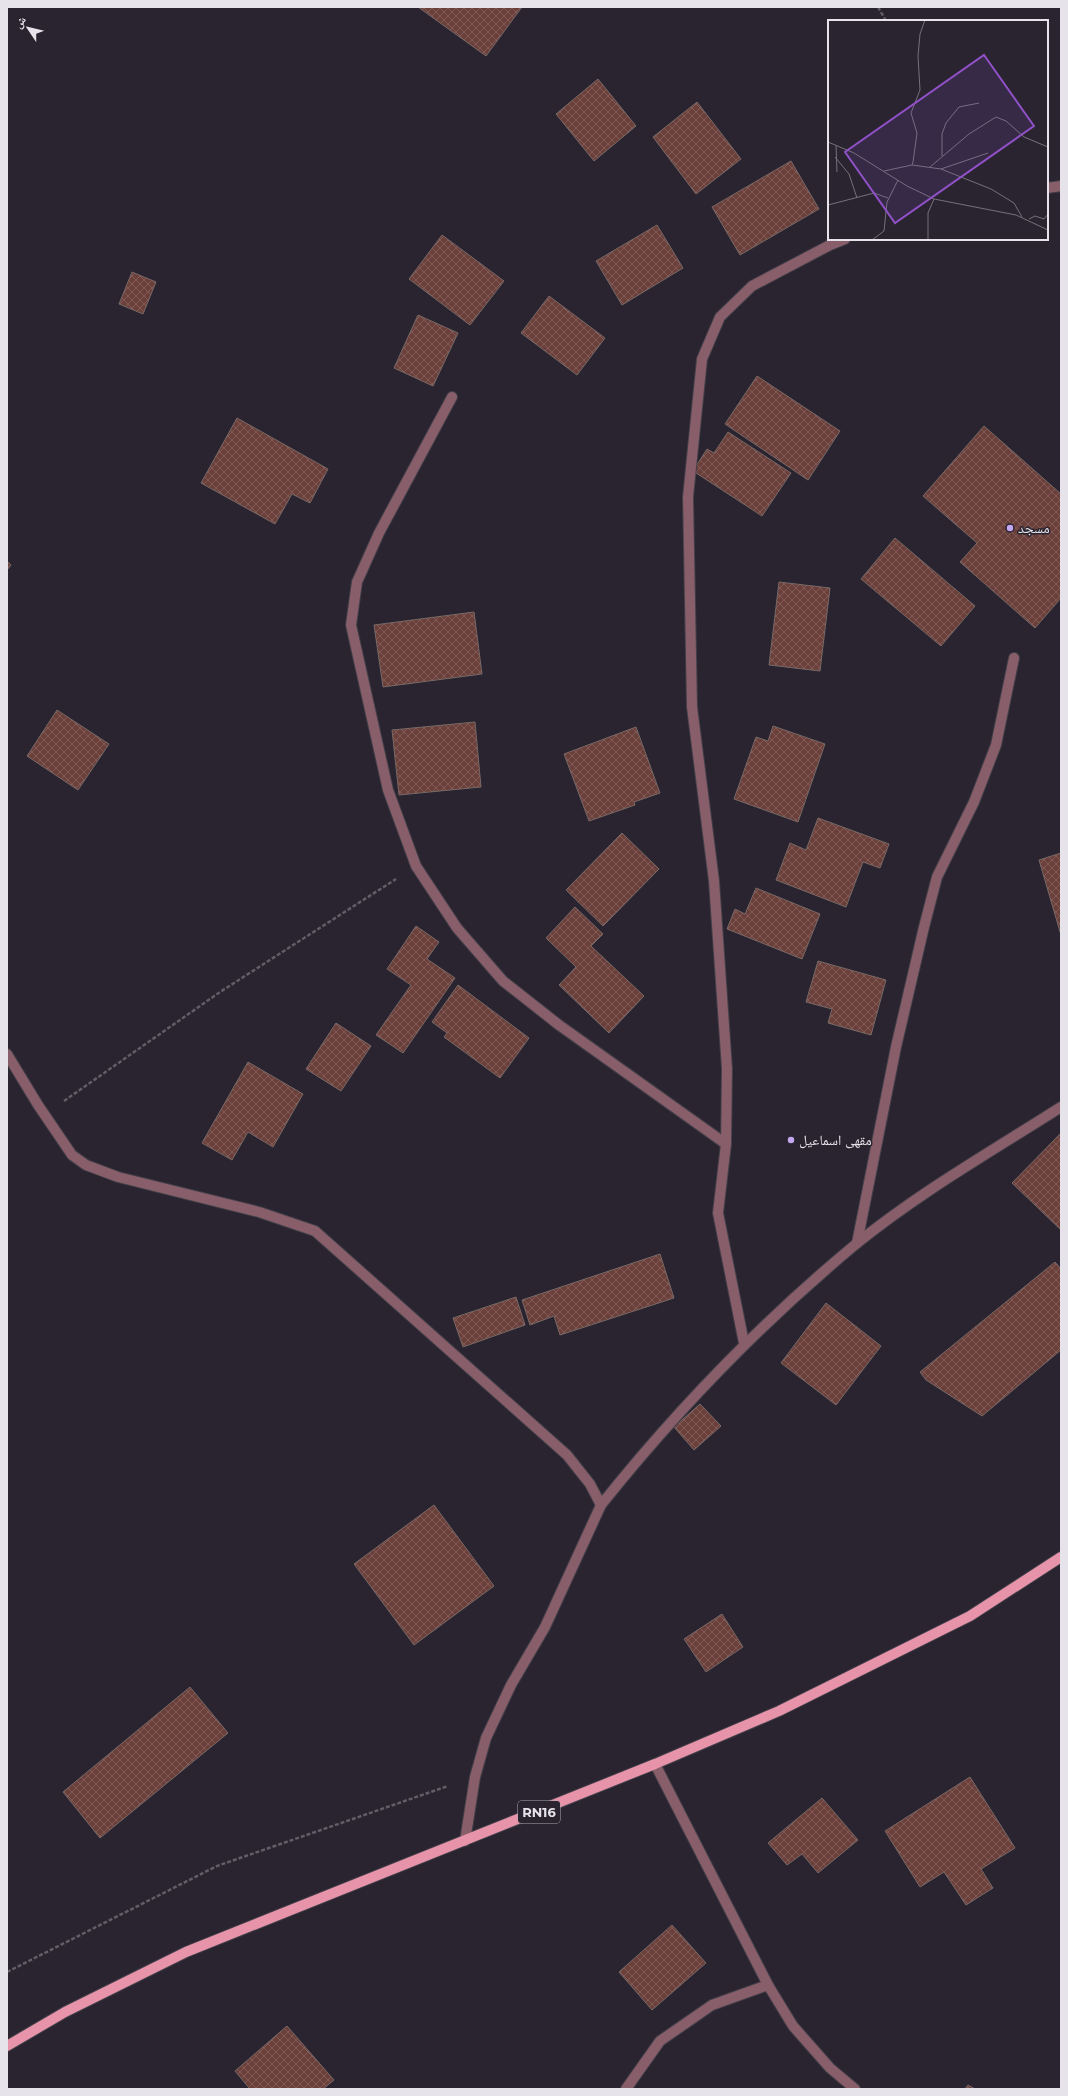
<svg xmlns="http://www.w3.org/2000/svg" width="1068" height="2096" viewBox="0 0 1068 2096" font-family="Montserrat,'Noto Naskh Arabic',sans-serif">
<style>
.building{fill:url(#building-cross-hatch);stroke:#786967}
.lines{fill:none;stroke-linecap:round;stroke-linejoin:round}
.service-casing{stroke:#433f49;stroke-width:12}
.minor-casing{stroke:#433f49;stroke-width:12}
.primary-casing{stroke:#433f49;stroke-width:12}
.path{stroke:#625d67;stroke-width:2.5;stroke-dasharray:4 2;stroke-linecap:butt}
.service{stroke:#875e69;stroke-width:10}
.minor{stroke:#875e69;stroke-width:10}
.primary{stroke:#e794ab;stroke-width:10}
.poi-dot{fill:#c4a7f1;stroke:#29242f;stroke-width:1.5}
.labels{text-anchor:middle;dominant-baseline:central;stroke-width:3;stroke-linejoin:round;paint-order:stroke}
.shield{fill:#29242f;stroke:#adaab2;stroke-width:1}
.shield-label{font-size:13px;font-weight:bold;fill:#e6e3ea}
.poi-label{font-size:14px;fill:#e6e3ea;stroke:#29242f;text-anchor:start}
.inset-road{fill:none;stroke:#75707a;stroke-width:1}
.view{fill:#9051c8;fill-opacity:0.15;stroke:#9051c8;stroke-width:2}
.inset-edge{fill:none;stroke:#e6e3ea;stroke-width:2}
</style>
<defs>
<pattern id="building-cross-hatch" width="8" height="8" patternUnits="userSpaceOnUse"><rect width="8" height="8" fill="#6b3f3a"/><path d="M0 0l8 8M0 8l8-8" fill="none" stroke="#805b57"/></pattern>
</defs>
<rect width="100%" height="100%" fill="#29242f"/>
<g class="building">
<path d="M 418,7 L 522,7 L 486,56 Z"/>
<path d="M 598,79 L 636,126 L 594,161 L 556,114 Z"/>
<path d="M 697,102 L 741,159 L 696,194 L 653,137 Z"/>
<path d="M 791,161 L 819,209 L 740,255 L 712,207 Z"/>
<path d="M 657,225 L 683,268 L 622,305 L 596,261 Z"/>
<path d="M 442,235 L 504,281 L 470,325 L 409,279 Z"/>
<path d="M 132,272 L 156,282 L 143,314 L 119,304 Z"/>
<path d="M 549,296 L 605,338 L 577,375 L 521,333 Z"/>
<path d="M 418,315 L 458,333 L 433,386 L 394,368 Z"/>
<path d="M 757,376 L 840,431 L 808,480 L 725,424 Z"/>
<path d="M 237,418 L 328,469 L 310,503 L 292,494 L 275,524 L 201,483 Z"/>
<path d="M 984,426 L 1061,494 L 1061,598 L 1035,628 L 960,562 L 977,543 L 923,496 Z"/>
<path d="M 728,432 L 791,473 L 762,516 L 693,471 L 707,449 L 714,453 Z"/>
<path d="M 895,538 L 975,606 L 941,646 L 861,579 Z"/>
<path d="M 7,561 L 11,565 L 7,570 Z"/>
<path d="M 779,582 L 830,588 L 820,671 L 769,665 Z"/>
<path d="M 474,612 L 482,674 L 383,687 L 374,625 Z"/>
<path d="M 57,710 L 109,744 L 78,790 L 27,756 Z"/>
<path d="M 475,722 L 481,787 L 399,795 L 392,730 Z"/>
<path d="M 773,726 L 825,744 L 798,822 L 734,799 L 756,737 L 768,741 Z"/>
<path d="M 636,727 L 660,793 L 634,802 L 635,805 L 589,821 L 564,754 Z"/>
<path d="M 818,818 L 889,844 L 880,868 L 863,862 L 846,907 L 776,880 L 790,843 L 806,850 Z"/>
<path d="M 622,833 L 659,869 L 603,926 L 566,890 Z"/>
<path d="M 1061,853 L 1061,935 L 1039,860 Z"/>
<path d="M 756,888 L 820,914 L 802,959 L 727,929 L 735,909 L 745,914 Z"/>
<path d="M 575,907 L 603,934 L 591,946 L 644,996 L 609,1033 L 559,985 L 576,967 L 546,938 Z"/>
<path d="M 416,926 L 439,942 L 427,959 L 455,978 L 403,1053 L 376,1035 L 411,985 L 387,969 Z"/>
<path d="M 818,961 L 886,980 L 871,1035 L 828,1023 L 832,1009 L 806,1002 Z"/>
<path d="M 458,985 L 529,1038 L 500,1078 L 444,1037 L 447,1033 L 432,1022 Z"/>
<path d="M 336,1023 L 371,1046 L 341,1091 L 306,1069 Z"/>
<path d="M 248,1062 L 303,1094 L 273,1147 L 248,1132 L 232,1160 L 202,1143 Z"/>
<path d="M 1061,1133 L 1061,1230 L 1012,1183 Z"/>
<path d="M 660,1254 L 674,1298 L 560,1335 L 554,1316 L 530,1325 L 522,1300 Z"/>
<path d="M 1055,1262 L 1061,1269 L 1061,1350 L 982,1416 L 926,1380 L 920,1372 Z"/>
<path d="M 516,1297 L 525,1325 L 463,1347 L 453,1318 Z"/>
<path d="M 826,1303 L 881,1346 L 836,1405 L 781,1363 Z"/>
<path d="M 700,1404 L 721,1426 L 694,1450 L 674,1427 Z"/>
<path d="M 434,1505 L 494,1586 L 414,1645 L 354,1564 Z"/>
<path d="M 722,1614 L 743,1647 L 706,1672 L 684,1639 Z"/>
<path d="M 190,1687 L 228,1733 L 100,1838 L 63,1792 Z"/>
<path d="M 970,1777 L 1015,1848 L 981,1869 L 993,1888 L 966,1905 L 944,1872 L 920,1887 L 885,1831 Z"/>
<path d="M 822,1798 L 858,1840 L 818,1873 L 802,1854 L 787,1865 L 768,1843 Z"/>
<path d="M 672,1925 L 706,1963 L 652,2010 L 619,1972 Z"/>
<path d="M 287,2026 L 334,2080 L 323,2089 L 250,2089 L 235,2071 Z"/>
<path d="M 968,2085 L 975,2089 L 965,2089 Z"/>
</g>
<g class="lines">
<defs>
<path id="service" d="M 857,1243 L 896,1047 L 924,927 L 937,877 L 974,802 L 996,745 L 1014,658"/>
<g id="minor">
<path d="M 1047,188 L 1061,186"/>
<path d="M 452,397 L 379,533 L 357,582 L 351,625 L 388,790 L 416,866 L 457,928 L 503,981 L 559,1025 L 726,1144"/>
<path d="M 7,1054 L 38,1105 L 72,1155 L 86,1165 L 118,1177 L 259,1212 L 315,1231 L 567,1455 L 590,1484 L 601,1505 L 545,1627 L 511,1685 L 486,1738 L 475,1777 L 465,1841"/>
<path d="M 744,1343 L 718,1213 L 726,1144 L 727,1069 L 714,881 L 692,707 L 688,497 L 702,359 L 720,317 L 752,286 L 830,245 L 845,239"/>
<path d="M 601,1505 C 677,1410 762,1322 856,1244 C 920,1192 992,1151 1061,1107"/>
<path d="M 655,1764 L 768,1985 L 793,2026 L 830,2068 L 855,2089"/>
<path d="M 626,2089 L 660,2041 L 712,2005 L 768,1985"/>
</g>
<path id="primary" d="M 7,2046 L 65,2012 L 186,1952 L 655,1764 L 779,1711 L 970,1616 L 1061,1557"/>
</defs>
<use href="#service" class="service-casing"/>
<use href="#minor" class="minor-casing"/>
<use href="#primary" class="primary-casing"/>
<g class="path">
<path d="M 878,7 L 886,21"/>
<path d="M 64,1101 L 220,992 L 396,879"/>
<path d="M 7,1972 L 217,1866 L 448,1786"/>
</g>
<use href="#service" class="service"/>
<use href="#minor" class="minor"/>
<use href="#primary" class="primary"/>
</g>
<g class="poi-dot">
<circle cx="1010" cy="528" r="4"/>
<circle cx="791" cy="1140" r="4"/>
</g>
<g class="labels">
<rect class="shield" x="518" y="1801" width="42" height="22" rx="3"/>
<g class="shield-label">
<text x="539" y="1812">RN16</text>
</g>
<g class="poi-label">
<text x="1018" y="528">مسجد</text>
<text x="799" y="1140">مقهى اسماعيل</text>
</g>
</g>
<g transform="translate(828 20)">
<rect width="220" height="220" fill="#29242f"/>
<path class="inset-road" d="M 0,122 L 26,133 L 79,166 L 106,179 L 188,195 L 220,210M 8,125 L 9,152M 114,136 L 114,114 L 118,103 L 131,87 L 151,83M 7,137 L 21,154 L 29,178M 84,145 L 113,149 L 163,169 L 186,183 L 194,197M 102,147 L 141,114 L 168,97 L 178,101 L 196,117 L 220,127M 113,149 L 160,133M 56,151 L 84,145 L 85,142 L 89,113 L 83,93 L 92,70 L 90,36 L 92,14 L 97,0M 0,185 L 46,173 L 60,178M 201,199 L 207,196 L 216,199 L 220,194M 44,220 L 56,211 L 59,182 L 70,160M 100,220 L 100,193 L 106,179"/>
<path class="view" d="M 156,35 L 206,106 L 67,203 L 17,132 Z"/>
<rect width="220" height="220" class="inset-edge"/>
</g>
<rect width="1068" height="2096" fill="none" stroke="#e6e3ea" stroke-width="16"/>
<g transform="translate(28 28) rotate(305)" stroke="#29242f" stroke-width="3" paint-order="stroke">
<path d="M0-3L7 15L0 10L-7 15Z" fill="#e6e3ea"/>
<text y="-6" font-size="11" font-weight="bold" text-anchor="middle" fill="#e6e3ea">ش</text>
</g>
</svg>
